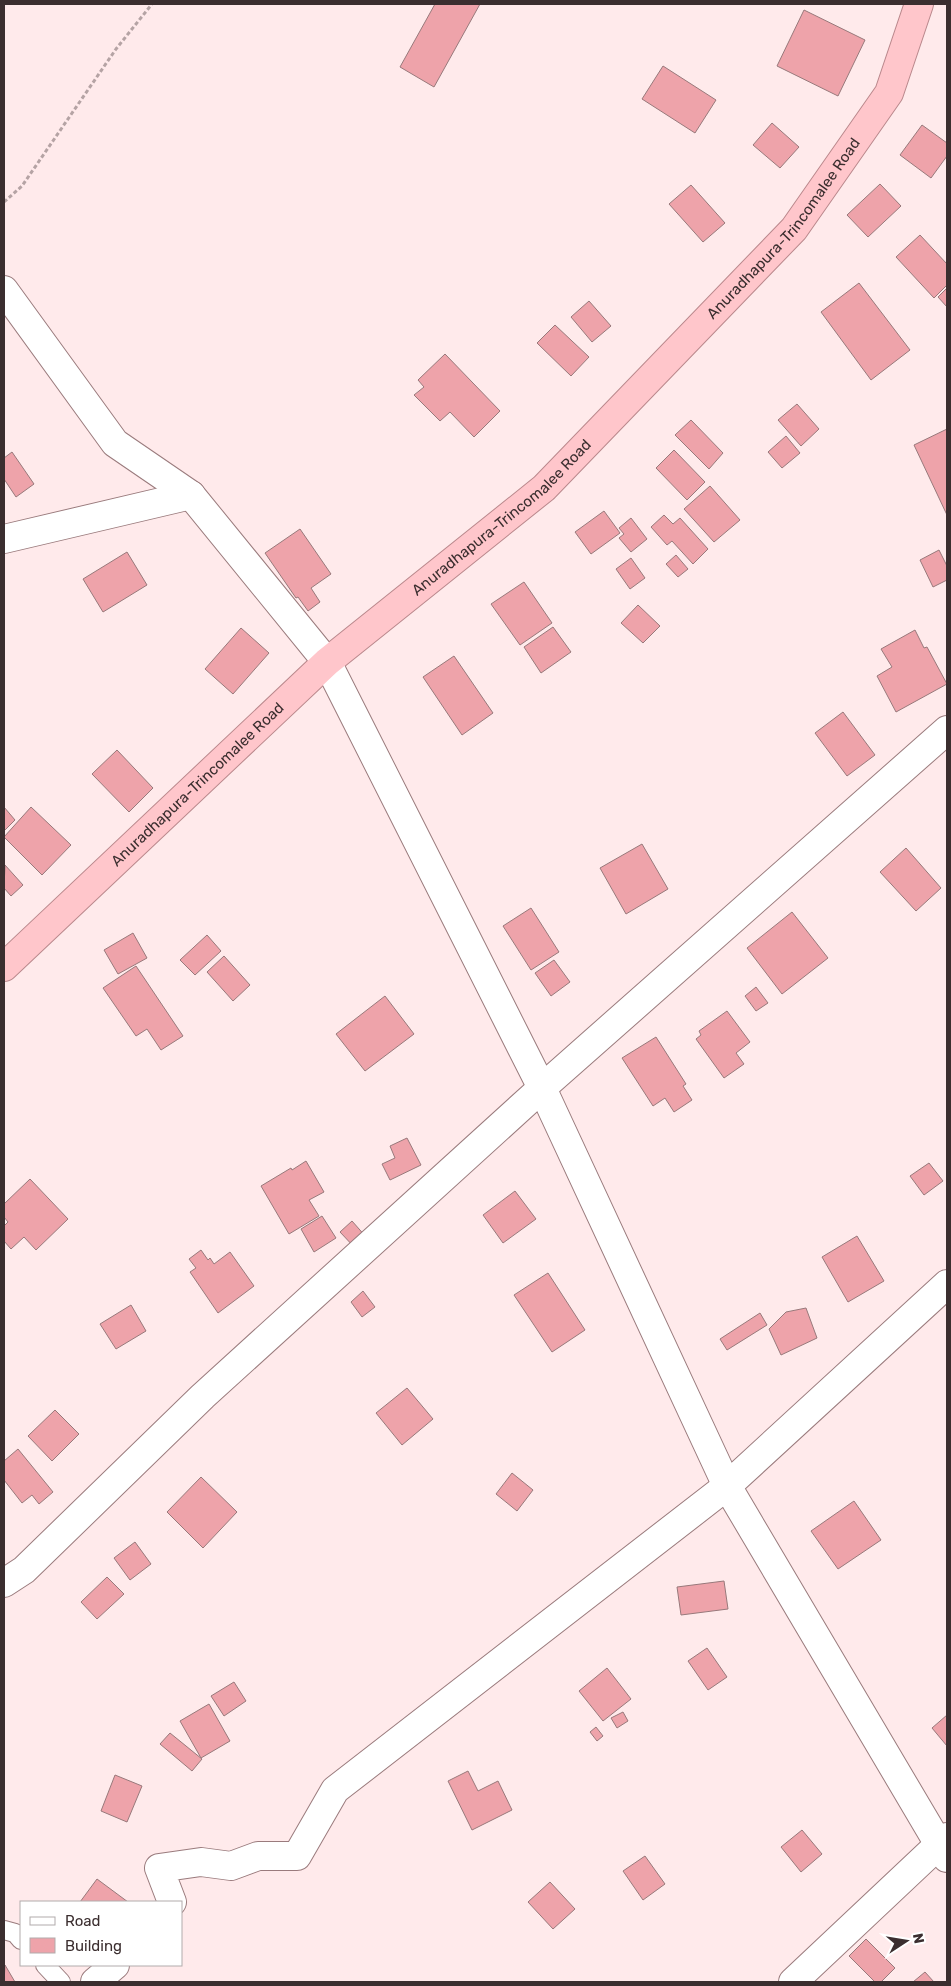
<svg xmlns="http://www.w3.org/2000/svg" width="951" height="1986" viewBox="0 0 951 1986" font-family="Rubik,sans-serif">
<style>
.building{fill:#eea3aa;stroke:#98797b}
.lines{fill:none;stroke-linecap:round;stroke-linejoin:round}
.service-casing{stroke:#9a7b7d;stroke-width:20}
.minor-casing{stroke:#9a7b7d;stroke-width:30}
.trunk-casing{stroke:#ba888c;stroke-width:30}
.path{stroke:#b5a3a4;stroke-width:3;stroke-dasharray:4 2.5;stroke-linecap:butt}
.service{stroke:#fff;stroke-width:18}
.minor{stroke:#fff;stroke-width:28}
.trunk{stroke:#ffc6cb;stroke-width:28}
.labels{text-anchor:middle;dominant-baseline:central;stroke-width:4;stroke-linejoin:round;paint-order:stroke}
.street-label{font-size:15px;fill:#3b2e2f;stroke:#fff}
</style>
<rect width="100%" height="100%" fill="#ffeaeb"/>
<g class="building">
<path d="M 435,4 L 480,4 L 434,87 L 400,67 Z"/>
<path d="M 804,10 L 865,40 L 838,96 L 777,66 Z"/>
<path d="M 663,66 L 716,100 L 695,133 L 642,99 Z"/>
<path d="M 772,123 L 799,147 L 780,168 L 753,145 Z"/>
<path d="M 922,125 L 947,143 L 947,156 L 931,178 L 900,155 Z"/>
<path d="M 880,184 L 901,206 L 868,237 L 847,215 Z"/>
<path d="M 691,185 L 725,223 L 703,242 L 669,204 Z"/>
<path d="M 920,235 L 947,264 L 947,285 L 934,298 L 896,257 Z"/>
<path d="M 859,283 L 910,350 L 871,380 L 821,312 Z"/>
<path d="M 947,288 L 947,307 L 938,297 Z"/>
<path d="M 589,301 L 611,326 L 592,342 L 571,317 Z"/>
<path d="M 555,325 L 589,357 L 571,376 L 537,343 Z"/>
<path d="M 445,354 L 500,411 L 474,437 L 450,412 L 440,421 L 414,395 L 424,387 L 418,380 Z"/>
<path d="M 797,404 L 819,429 L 801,446 L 778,420 Z"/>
<path d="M 691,420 L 723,453 L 709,469 L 675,435 Z"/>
<path d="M 947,429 L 947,515 L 914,445 Z"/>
<path d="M 786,436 L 800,453 L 782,468 L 768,452 Z"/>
<path d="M 674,450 L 705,482 L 687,500 L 656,468 Z"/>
<path d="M 12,452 L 34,484 L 16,497 L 4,479 L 4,458 Z"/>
<path d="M 710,486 L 740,520 L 714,542 L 684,509 Z"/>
<path d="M 604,511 L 620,533 L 591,554 L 575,532 Z"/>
<path d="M 664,515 L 673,524 L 680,518 L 708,549 L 693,564 L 672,541 L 667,545 L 651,527 Z"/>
<path d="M 631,518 L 647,539 L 631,552 L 619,538 L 624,534 L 619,528 Z"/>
<path d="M 300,529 L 331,574 L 311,588 L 320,602 L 308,611 L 298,597 L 296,598 L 265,553 Z"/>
<path d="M 939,550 L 947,566 L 947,580 L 933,587 L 920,560 Z"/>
<path d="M 127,552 L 147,585 L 103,612 L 83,579 Z"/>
<path d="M 676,555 L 688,569 L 678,577 L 666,564 Z"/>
<path d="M 631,558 L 645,578 L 630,589 L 616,569 Z"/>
<path d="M 524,582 L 552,623 L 520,645 L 491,604 Z"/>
<path d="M 638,605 L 660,626 L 643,643 L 621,623 Z"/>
<path d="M 553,627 L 571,652 L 541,673 L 524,647 Z"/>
<path d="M 241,628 L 269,653 L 233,694 L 205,669 Z"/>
<path d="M 915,630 L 924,648 L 927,647 L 947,684 L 896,712 L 877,676 L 892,667 L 881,649 Z"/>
<path d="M 454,656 L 493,713 L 462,735 L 423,677 Z"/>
<path d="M 843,712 L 875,755 L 847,776 L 815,733 Z"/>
<path d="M 117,750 L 153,788 L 129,812 L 92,774 Z"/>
<path d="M 4,807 L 15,820 L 4,831 Z"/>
<path d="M 31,807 L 71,845 L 42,875 L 4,837 Z"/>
<path d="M 642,844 L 668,889 L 626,914 L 600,868 Z"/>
<path d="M 906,848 L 941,888 L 916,911 L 880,872 Z"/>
<path d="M 5,865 L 23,885 L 11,896 L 4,888 Z"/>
<path d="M 531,908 L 559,952 L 531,970 L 503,926 Z"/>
<path d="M 792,912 L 828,958 L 782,994 L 747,948 Z"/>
<path d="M 133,933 L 147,958 L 118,974 L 104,950 Z"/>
<path d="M 207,935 L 221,951 L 195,975 L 180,960 Z"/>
<path d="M 224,956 L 250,985 L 233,1001 L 207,972 Z"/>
<path d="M 554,960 L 570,982 L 551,996 L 535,973 Z"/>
<path d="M 136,966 L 183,1036 L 161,1050 L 147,1029 L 136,1036 L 103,988 Z"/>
<path d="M 756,987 L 768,1003 L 756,1011 L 745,996 Z"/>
<path d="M 385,996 L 414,1034 L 365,1071 L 336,1034 Z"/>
<path d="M 727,1011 L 750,1042 L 736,1053 L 744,1064 L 724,1078 L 696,1039 L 701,1035 L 699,1031 Z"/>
<path d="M 656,1037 L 686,1084 L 683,1086 L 692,1100 L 674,1112 L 665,1098 L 653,1106 L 622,1058 Z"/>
<path d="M 407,1138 L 421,1165 L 390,1180 L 382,1164 L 395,1158 L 390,1146 Z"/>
<path d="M 306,1161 L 324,1192 L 309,1200 L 319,1216 L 289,1234 L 261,1186 L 291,1168 L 292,1170 Z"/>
<path d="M 929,1163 L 943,1181 L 924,1195 L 910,1176 Z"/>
<path d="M 30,1179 L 68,1219 L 36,1250 L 24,1237 L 11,1249 L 4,1241 L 4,1226 L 8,1222 L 4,1217 L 4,1204 Z"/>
<path d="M 515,1191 L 536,1219 L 503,1243 L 483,1215 Z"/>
<path d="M 322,1216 L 336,1238 L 314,1252 L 301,1229 Z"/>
<path d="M 352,1221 L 367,1238 L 356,1249 L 340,1232 Z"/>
<path d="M 857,1236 L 884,1281 L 848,1302 L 822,1257 Z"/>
<path d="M 201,1250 L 208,1260 L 210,1258 L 214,1264 L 230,1252 L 254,1286 L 218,1313 L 190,1272 L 196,1268 L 189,1259 Z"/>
<path d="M 548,1273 L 585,1330 L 552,1352 L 514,1295 Z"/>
<path d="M 363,1291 L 375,1307 L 362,1317 L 351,1302 Z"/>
<path d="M 131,1305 L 146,1331 L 116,1349 L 100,1324 Z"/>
<path d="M 806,1308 L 817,1338 L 781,1355 L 769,1329 L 786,1312 Z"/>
<path d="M 760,1313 L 767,1325 L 727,1350 L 720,1339 Z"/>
<path d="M 407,1388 L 433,1419 L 402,1445 L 376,1413 Z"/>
<path d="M 55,1410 L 79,1434 L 52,1461 L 28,1436 Z"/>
<path d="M 18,1449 L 53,1492 L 39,1504 L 32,1495 L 22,1503 L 4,1480 L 4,1461 Z"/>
<path d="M 512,1473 L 533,1490 L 517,1511 L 496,1494 Z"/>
<path d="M 201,1477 L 237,1512 L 203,1548 L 167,1512 Z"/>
<path d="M 854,1501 L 881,1540 L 838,1569 L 811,1531 Z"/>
<path d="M 135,1542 L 151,1564 L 130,1580 L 114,1558 Z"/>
<path d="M 107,1577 L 124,1594 L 97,1619 L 81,1602 Z"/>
<path d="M 724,1581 L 728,1609 L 681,1615 L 677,1587 Z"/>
<path d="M 707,1648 L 727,1677 L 708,1690 L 688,1661 Z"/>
<path d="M 607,1668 L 631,1699 L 603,1721 L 579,1691 Z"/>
<path d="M 234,1682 L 246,1701 L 224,1716 L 211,1696 Z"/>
<path d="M 209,1704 L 230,1741 L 201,1758 L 180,1721 Z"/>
<path d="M 623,1712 L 628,1721 L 617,1728 L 611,1718 Z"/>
<path d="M 947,1715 L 947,1746 L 932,1728 Z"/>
<path d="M 596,1727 L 603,1736 L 597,1741 L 590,1732 Z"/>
<path d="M 170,1733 L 202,1759 L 192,1771 L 160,1744 Z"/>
<path d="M 468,1771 L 478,1791 L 498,1781 L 512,1810 L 472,1830 L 448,1781 Z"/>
<path d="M 115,1775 L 142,1786 L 127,1822 L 101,1811 Z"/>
<path d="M 802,1830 L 822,1854 L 801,1872 L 781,1847 Z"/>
<path d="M 645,1856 L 665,1884 L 643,1900 L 623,1871 Z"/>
<path d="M 97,1879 L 128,1902 L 80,1902 Z"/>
<path d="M 550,1882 L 575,1909 L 553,1929 L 528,1902 Z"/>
<path d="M 866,1939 L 895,1968 L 881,1982 L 875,1982 L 849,1956 Z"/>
<path d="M 5,1965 L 15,1982 L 4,1982 Z"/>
<path d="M 925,1972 L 934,1982 L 913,1982 Z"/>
</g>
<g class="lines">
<defs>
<g id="service">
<path d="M 4,1930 L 15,1933 L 21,1940"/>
<path d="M 45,1965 L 61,1982"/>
</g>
<g id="minor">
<path d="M 4,290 L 115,443 L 191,495 L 327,662 L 542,1088 L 727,1486 L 947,1858"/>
<path d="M 4,539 L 191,495"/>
<path d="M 4,1583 L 24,1570 L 203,1396 L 542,1088 L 947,730"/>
<path d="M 172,1902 L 159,1868 L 201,1862 L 231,1866 L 258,1856 L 297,1856 L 335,1790 L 727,1486 L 947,1284"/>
<path d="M 95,1982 L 115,1965"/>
<path d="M 793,1982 L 947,1837"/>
</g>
<g id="trunk">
<path id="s1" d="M 4,967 L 327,662 L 544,488 L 794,229 L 889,93 L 919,4"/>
</g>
</defs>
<use href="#service" class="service-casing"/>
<use href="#minor" class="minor-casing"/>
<use href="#trunk" class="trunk-casing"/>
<path class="path" d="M 4,202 L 22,186 L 116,49 L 152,4"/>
<use href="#service" class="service"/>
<use href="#minor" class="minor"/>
<use href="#trunk" class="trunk"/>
</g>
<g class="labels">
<g class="street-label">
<text stroke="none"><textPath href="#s1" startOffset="1076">Anuradhapura-Trincomalee Road</textPath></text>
<text stroke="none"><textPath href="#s1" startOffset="671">Anuradhapura-Trincomalee Road</textPath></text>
<text stroke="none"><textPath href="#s1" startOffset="266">Anuradhapura-Trincomalee Road</textPath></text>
</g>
</g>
<rect width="951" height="1986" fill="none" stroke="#3b2e2f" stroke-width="10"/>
<rect x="20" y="1901" width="162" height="65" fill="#ffffff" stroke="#b1abac"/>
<rect x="30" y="1917" width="25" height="8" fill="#ffffff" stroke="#b1abac"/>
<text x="65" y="1926" font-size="15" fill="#3b2e2f">Road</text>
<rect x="30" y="1938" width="25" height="15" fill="#eea3aa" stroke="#b1abac"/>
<text x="65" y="1951" font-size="15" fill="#3b2e2f">Building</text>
<g transform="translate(906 1941) rotate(78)" stroke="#ffffff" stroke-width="4" paint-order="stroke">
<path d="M0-4L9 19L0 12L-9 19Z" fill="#3b2e2f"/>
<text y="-8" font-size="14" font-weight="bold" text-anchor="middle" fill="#3b2e2f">N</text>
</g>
</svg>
